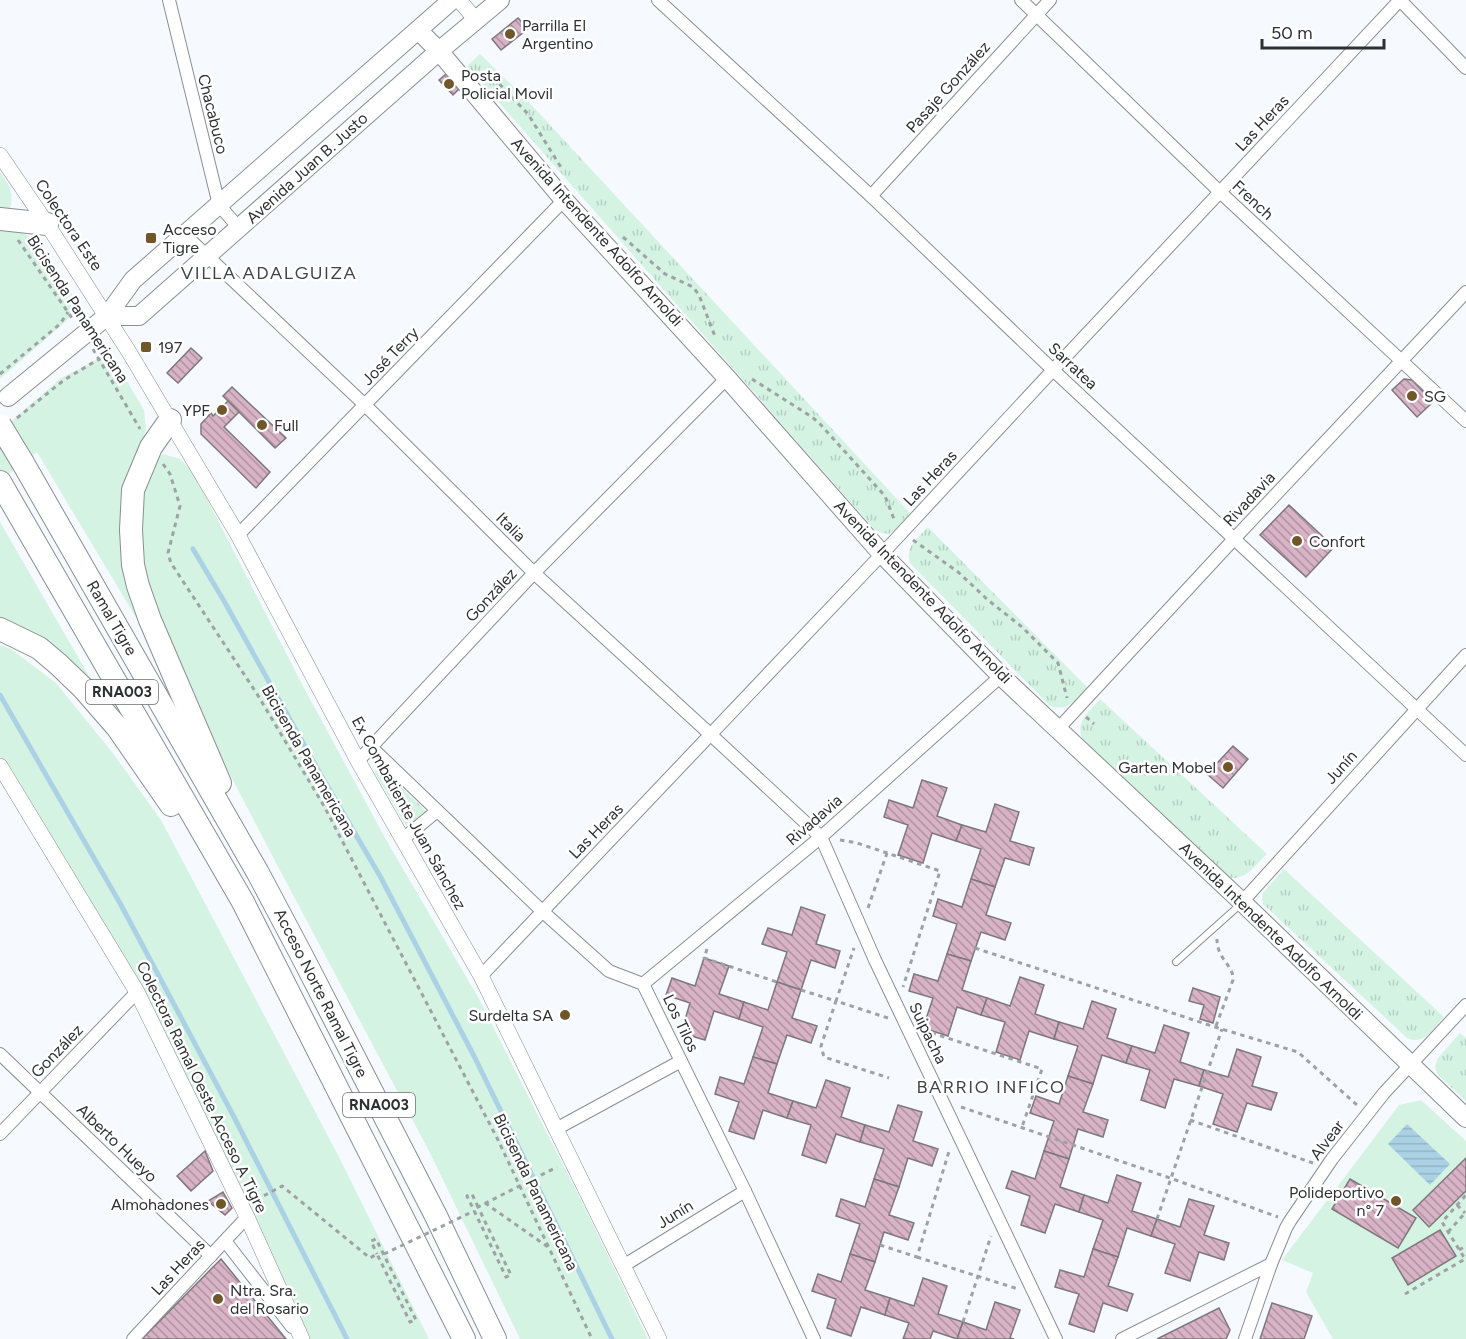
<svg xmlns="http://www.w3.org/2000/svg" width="1466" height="1339" viewBox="0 0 1466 1339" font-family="Figtree,sans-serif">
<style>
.green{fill:#d4f3e3}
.park{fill:url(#park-tufts)}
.water{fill:url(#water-rules)}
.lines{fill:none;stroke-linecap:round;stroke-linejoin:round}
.stream{stroke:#abd1e5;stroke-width:5}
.building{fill:url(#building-back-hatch);stroke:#7d787b;stroke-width:1.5}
.service-casing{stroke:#8b8e92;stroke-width:8}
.minor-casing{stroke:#8b8e92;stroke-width:14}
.tertiary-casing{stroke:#8b8e92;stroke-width:16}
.secondary-casing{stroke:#8b8e92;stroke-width:20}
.motorway-casing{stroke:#8b8e92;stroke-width:24}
.path{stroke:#9fa2a5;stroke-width:3;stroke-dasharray:4.5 4.5;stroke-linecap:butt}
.service{stroke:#fff;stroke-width:6}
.minor{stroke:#fff;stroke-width:12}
.tertiary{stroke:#fff;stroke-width:15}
.secondary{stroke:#fff;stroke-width:18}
.motorway{stroke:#fff;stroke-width:22}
.motorway-bridge-casing{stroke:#8b8e92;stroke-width:24;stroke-linecap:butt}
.path-bridge{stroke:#9fa2a5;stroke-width:3;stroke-dasharray:4.5 4.5;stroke-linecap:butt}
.motorway-bridge{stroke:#fff;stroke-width:22}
.poi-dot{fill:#705628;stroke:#fff;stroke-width:2}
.labels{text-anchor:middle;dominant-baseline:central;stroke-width:5;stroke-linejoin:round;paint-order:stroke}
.shield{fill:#fff;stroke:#6d6e70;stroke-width:1.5}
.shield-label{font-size:15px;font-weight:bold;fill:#2f3032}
.poi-label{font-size:16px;fill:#2f3032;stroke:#fff;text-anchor:start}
.street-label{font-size:16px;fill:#2f3032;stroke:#fff}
.neighbourhood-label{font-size:18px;letter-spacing:1.5px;fill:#424548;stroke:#fff}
</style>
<defs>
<pattern id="park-tufts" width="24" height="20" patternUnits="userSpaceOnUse" patternTransform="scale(1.5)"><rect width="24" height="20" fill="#d4f3e3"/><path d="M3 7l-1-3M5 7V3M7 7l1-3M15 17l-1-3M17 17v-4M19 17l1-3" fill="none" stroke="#b6d1c3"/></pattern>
<pattern id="water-rules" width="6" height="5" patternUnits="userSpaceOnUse" patternTransform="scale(1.5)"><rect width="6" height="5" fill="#abd1e5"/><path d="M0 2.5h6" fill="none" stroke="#93b4c5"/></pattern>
<pattern id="building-back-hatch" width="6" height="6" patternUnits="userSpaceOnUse" patternTransform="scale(1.5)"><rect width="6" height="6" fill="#d8b3c5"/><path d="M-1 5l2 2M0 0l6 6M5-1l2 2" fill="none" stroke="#b092a1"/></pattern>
</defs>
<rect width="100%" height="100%" fill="#f6fafe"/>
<g class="green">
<path d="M 0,172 C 10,186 14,192 10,209 L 0,213 Z"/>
<path d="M 0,230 L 16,230 L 37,240 L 71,290 L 75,306 L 73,314 L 65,322 L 0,379 Z"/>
<path d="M 102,357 L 111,359 L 120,370 L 144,410 L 146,428 L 142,446 L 141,626 L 37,452 L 0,481 L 0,431 L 61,378 Z"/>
<path d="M 163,454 L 180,459 L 193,472 L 304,688 L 389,845 L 478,997 L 585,1208 L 648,1339 L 520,1339 L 429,1151 L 275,861 L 210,736 L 170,645 L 146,578 L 139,537 L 143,492 L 152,462 Z"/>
<path d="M 0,522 L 111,714 L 0,623 Z"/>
<path d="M 0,645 L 11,649 L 56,683 L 112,752 L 161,820 L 338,1155 L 429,1339 L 310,1339 L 217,1141 L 142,986 L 0,758 Z"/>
<path d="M 1421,1100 L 1466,1141 L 1466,1339 L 1333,1339 L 1306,1292 L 1313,1273 L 1282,1260 L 1399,1105 Z"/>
</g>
<g class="park">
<path d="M 480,54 L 524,97 L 910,513 L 897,528 L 889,534 L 881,533 L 874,529 L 467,66 Z"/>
<path d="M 928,527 L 1087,687 C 1076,700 1069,712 1050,706 L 910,563 C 904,547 918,538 928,527 Z"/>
<path d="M 1100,699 L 1267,854 C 1254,866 1244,884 1224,876 L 1082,738 C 1075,722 1090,711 1100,699 Z"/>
<path d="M 376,768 L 381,768 L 428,813 L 408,829 L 375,773 Z"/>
<path d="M 1284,869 L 1444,1017 C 1434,1028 1424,1046 1407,1038 L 1263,904 L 1262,898 L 1263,893 Z"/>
<path d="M 1460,1033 L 1466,1038 L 1466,1101 L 1438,1075 L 1435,1067 L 1438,1058 Z"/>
</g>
<path class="water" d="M 1407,1124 L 1450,1164 L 1430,1185 L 1388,1144 Z"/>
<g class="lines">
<g class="stream">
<path d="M 193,549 L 224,601 L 322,777 L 380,876 L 474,1056 L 612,1339"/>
<path d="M 0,695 L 121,905 L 234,1117 L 347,1339"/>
</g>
</g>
<g class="building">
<path d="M 518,18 L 528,29 L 501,50 L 492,39 Z"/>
<path d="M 446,74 L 459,89 L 453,95 L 439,80 Z"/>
<path d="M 191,348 L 202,358 L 178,383 L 167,373 Z"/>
<path d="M 1404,379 L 1412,380 L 1433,402 L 1417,417 L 1392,390 Z"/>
<path d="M 232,387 L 286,438 L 275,448 L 223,396 Z"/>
<path d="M 228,401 L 239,412 L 224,427 L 270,472 L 256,488 L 201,434 L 201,424 L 211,413 L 213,416 Z"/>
<path d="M 1289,505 L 1334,547 L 1306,577 L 1260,535 Z"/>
<path d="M 1233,746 L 1248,759 L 1223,788 L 1207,774 Z"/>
<path d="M 922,780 L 947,788 L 937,816 L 962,825 L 956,841 L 932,833 L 923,863 L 898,855 L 908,825 L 884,817 L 889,800 L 913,808 Z"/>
<path d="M 995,804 L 1019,812 L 1010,841 L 1034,848 L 1029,865 L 1005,858 L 995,887 L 971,879 L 981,849 L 956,841 L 962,825 L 986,832 Z"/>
<path d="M 971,879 L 995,887 L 986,915 L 1011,923 L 1005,940 L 981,932 L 971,961 L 947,954 L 957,924 L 933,916 L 938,899 L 962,907 Z"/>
<path d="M 801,907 L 825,915 L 816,944 L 840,951 L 835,968 L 811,960 L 801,990 L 777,982 L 787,952 L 762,944 L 768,928 L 792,935 Z"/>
<path d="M 947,954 L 971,961 L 962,990 L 987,998 L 981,1015 L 957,1007 L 948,1036 L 923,1028 L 933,998 L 909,991 L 914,974 L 938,981 Z"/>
<path d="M 704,958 L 729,966 L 719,994 L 744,1002 L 739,1019 L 714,1011 L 705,1040 L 681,1033 L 690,1003 L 666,995 L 672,978 L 695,986 Z"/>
<path d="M 1020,977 L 1044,985 L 1035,1014 L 1059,1022 L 1054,1039 L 1029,1031 L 1020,1060 L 996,1052 L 1005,1022 L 981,1015 L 987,998 L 1010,1006 Z"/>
<path d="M 777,982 L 801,990 L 792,1018 L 817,1026 L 811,1043 L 787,1035 L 777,1064 L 753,1057 L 763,1027 L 739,1019 L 744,1002 L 768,1010 Z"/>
<path d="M 1193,988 L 1220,997 L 1213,1023 L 1200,1019 L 1204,1005 L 1189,1001 Z"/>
<path d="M 1092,1001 L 1116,1009 L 1107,1038 L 1132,1046 L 1126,1063 L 1102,1055 L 1093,1084 L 1068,1076 L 1078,1046 L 1054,1039 L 1059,1022 L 1083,1029 Z"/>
<path d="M 1164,1025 L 1189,1033 L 1180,1062 L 1204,1070 L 1199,1086 L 1174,1079 L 1165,1108 L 1141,1100 L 1150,1070 L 1126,1063 L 1132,1046 L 1155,1053 Z"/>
<path d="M 1237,1049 L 1261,1057 L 1252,1086 L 1277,1093 L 1271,1110 L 1247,1103 L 1237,1132 L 1213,1124 L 1223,1094 L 1199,1086 L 1204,1070 L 1228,1077 Z"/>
<path d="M 753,1057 L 777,1064 L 768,1093 L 793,1101 L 787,1118 L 763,1110 L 754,1139 L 729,1131 L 739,1102 L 715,1094 L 720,1077 L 744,1084 Z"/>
<path d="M 1068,1076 L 1093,1084 L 1083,1112 L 1108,1120 L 1103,1137 L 1078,1129 L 1069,1159 L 1044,1151 L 1054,1121 L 1030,1113 L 1036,1096 L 1059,1104 Z"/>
<path d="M 826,1080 L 850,1088 L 841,1117 L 865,1125 L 860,1142 L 836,1134 L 826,1163 L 802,1155 L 811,1125 L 787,1118 L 793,1101 L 816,1108 Z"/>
<path d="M 898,1105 L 922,1112 L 913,1141 L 938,1149 L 932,1166 L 908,1158 L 899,1187 L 874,1179 L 884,1149 L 860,1142 L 865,1125 L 889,1132 Z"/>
<path d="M 205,1151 L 213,1171 L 191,1191 L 177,1176 Z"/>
<path d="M 1044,1151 L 1069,1159 L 1060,1187 L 1084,1195 L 1079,1212 L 1055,1204 L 1045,1233 L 1021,1225 L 1030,1196 L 1006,1188 L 1012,1171 L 1035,1179 Z"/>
<path d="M 1466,1158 L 1466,1191 L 1429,1227 L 1413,1210 Z"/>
<path d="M 1117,1175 L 1141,1183 L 1132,1211 L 1157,1219 L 1151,1236 L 1127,1228 L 1118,1257 L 1093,1249 L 1103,1220 L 1079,1212 L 1084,1195 L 1108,1203 Z"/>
<path d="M 874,1179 L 899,1187 L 889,1215 L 914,1223 L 908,1240 L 884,1232 L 875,1262 L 850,1254 L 860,1224 L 836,1216 L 841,1199 L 865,1207 Z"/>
<path d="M 1350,1179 L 1416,1218 L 1398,1248 L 1332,1209 Z"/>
<path d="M 223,1192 L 232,1208 L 225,1215 L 208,1201 Z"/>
<path d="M 1189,1199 L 1214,1206 L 1204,1235 L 1229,1243 L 1224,1260 L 1199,1252 L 1190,1281 L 1165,1273 L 1175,1244 L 1151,1236 L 1157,1219 L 1180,1227 Z"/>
<path d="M 1440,1230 L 1456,1256 L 1408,1285 L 1392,1258 Z"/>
<path d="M 1093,1249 L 1118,1257 L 1108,1286 L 1133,1294 L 1127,1311 L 1103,1303 L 1094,1332 L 1069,1324 L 1079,1294 L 1055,1287 L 1060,1270 L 1084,1277 Z"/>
<path d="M 850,1254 L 875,1262 L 865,1290 L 890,1298 L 885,1315 L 861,1307 L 851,1336 L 827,1328 L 836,1299 L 812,1291 L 818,1274 L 841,1282 Z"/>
<path d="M 221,1259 L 286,1339 L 142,1339 Z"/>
<path d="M 923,1278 L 947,1286 L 938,1314 L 963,1322 L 957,1339 L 933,1331 L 930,1339 L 903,1339 L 909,1323 L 885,1315 L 890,1298 L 914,1306 Z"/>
<path d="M 995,1302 L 1020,1310 L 1010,1338 L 1014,1339 L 957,1339 L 963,1322 L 986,1330 Z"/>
<path d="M 1272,1303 L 1312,1316 L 1304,1339 L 1260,1339 Z"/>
<path d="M 1219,1308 L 1230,1330 L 1226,1339 L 1157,1339 Z"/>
</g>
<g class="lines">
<defs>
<path id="service" d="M 1176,962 L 1242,903"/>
<g id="minor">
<path d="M 169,0 L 219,205 L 239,228"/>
<path d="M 658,0 L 871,196 L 1053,370 L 1466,755"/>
<path d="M 1021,0 L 1220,192 L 1466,421"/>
<path d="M 1400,0 L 1466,68"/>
<path d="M 871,196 L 1050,0"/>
<path d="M 185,235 L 365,405 L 534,573 L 710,734 L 821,837 L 875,960 L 1056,1339"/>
<path d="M 238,535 L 564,200"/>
<path d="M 1058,729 L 1234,539 L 1466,292"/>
<path d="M 371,747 L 542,911 L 609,971 L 643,984 L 745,1191 L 814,1339"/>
<path d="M 358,761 L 534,573 L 727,378"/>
<path d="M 403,839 L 437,811"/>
<path d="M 1242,902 L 1466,655"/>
<path d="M 481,976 L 882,554 L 1053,370 L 1400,0"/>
<path d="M 643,984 L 821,837 L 1001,676"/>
<path d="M 0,1054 L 211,1256"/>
<path d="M 556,1129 L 681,1061"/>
<path d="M 0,1134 L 137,992"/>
<path d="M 225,1241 L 292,1327"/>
<path d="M 623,1266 L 745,1191"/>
<path d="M 133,1339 L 247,1217"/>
<path d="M 1122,1339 L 1271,1264"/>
<path d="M 1245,1339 L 1271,1264 L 1286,1228 L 1290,1221 L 1332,1159 L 1384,1093 L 1466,1005"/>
</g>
<g id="tertiary">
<path d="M 459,0 L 476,20"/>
<path d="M 0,155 L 47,224 L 129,352 L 238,535 L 358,761 L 481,976 L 659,1339"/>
<path d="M 0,766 L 137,992 L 247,1217 L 302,1339"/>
</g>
<g id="secondary">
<path d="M 418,30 L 439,51 L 564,200 L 727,378 L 882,554 L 1001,676 L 1242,902 L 1466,1118"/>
<path d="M 107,316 L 139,316 L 439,51 L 500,0"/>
<path d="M 8,397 L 107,316 L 133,280 L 452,0"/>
</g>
<g id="motorway">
<path d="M 0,219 L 47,224"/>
<path d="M 170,420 L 151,447 L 133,490 L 131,530 L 133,565 L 138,586 L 150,620 L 220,783"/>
<path d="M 23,463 L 258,873 L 302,956 L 436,1216 L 495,1339"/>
<path d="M 0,482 L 243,902 L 464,1339"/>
<path d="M 0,629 L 39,648 L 58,664 L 83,688 L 117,727 L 171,805"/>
</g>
</defs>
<use href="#service" class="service-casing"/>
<use href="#minor" class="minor-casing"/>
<use href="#tertiary" class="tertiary-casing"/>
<use href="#secondary" class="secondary-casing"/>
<use href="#motorway" class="motorway-casing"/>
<g class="path">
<path d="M 487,71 L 528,114 L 562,169"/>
<path d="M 623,237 L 665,274 L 693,287 L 699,295 L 716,339"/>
<path d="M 18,240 L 74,321"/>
<path d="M 93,349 L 140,429"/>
<path d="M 0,374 L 60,324 L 68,312"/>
<path d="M 752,379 L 812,417 L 820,424 L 885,496 L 894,519"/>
<path d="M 17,418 L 64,380 L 99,359"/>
<path d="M 163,464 L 170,474 L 180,506 L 168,553 L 171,563 L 257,694 L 324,806 L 498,1140 L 592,1339"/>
<path d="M 913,540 L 958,572 L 988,600 L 1022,627 L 1058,663 L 1067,698"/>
<path d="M 1086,717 L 1094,724"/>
<path d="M 840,840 L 857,843 L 887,853"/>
<path d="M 868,908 L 887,853 L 940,871 L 903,987"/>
<path d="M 975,948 L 1215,1027 L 1298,1052 L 1357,1105"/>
<path d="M 707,949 L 704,958 L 777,982"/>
<path d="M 801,990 L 836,1001 L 854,948"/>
<path d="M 888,1018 L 836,1001 L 821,1046 L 824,1057 L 889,1078"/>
<path d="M 1216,1026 L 1233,980 C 1234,965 1217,960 1217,939"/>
<path d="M 923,1030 L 1042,1069 L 1022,1127"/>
<path d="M 961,1107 L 1170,1178 L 1278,1217"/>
<path d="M 1190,1120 L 1313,1163"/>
<path d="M 256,1200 L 282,1186 L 370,1258 L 377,1254 L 410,1322 L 416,1320 L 376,1239 L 371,1241 L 377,1254"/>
<path d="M 485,1203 L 548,1247"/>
<path d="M 1457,1205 L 1465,1213"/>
<path d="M 478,1207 L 472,1194 L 467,1196 L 506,1277 L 511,1275 L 478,1207 L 557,1167"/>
<path d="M 1157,1219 L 1222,1029"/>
<path d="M 1448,1232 L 1466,1212"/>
<path d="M 880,1245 L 917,1257 L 950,1148"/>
<path d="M 1459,1250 L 1466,1246"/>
<path d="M 917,1257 L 1018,1289"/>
<path d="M 1405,1294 L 1465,1259 L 1442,1222 L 1466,1195"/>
<path d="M 963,1322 L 991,1236"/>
</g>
<use href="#service" class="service"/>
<use href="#minor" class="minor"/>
<use href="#tertiary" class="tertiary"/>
<use href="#secondary" class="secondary"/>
<use href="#motorway" class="motorway"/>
<defs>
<path id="motorway-bridge" d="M 0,425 L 23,463"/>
</defs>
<use href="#motorway-bridge" class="motorway-bridge-casing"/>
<path class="path-bridge" d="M 384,1254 L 474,1211"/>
<use href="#motorway-bridge" class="motorway-bridge"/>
</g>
<g class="poi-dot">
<circle cx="510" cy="34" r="6"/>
<circle cx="449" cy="84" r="6"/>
<rect x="145" y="232" width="12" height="12" rx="3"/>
<rect x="140" y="341" width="12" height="12" rx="3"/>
<circle cx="1412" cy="396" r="6"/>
<circle cx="222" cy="410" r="6"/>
<circle cx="262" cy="425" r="6"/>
<circle cx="1297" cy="541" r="6"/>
<circle cx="1228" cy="767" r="6"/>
<circle cx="565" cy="1015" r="6"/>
<circle cx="1396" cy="1201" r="6"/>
<circle cx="221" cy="1204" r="6"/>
<circle cx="218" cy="1299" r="6"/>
</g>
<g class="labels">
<g class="shield">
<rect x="86" y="680" width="72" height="24" rx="4.5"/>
<rect x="343" y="1093" width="72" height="24" rx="4.5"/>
</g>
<g class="shield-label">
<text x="122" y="692">RNA003</text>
<text x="379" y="1105">RNA003</text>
</g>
<g class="poi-label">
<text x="522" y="25">Parrilla El<tspan x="522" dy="18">Argentino</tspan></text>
<text x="461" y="75">Posta<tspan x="461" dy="18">Policial Movil</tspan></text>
<text x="163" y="229">Acceso<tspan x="163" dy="18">Tigre</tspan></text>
<text x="158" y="347">197</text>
<text x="1424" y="396">SG</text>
<text x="210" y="410" text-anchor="end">YPF</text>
<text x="274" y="425">Full</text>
<text x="1309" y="541">Confort</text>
<text x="1216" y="767" text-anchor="end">Garten Mobel</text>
<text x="553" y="1015" text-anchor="end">Surdelta SA</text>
<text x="1384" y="1192" text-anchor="end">Polideportivo<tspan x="1384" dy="18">n° 7</tspan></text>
<text x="209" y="1204" text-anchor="end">Almohadones</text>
<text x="230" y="1290">Ntra. Sra.<tspan x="230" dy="18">del Rosario</tspan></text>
</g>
<g class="street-label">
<text transform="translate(948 87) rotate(-48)">Pasaje González</text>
<text transform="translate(213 114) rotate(76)">Chacabuco</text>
<text transform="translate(1262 123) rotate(-47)">Las Heras</text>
<text transform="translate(307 168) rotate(-42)">Avenida Juan B. Justo</text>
<text transform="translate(1253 200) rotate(43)">French</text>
<text transform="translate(69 225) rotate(56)">Colectora Este</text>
<text transform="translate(597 232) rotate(48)">Avenida Intendente Adolfo Arnoldi</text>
<text transform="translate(78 309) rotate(57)">Bicisenda Panamericana</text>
<text transform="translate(390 356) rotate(-46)">José Terry</text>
<text transform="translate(1073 366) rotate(43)">Sarratea</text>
<text transform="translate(930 478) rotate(-47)">Las Heras</text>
<text transform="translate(1249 499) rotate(-47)">Rivadavia</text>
<text transform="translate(511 527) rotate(45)">Italia</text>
<text transform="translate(923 592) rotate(46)">Avenida Intendente Adolfo Arnoldi</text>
<text transform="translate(491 595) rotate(-47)">González</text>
<text transform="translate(112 618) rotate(60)">Ramal Tigre</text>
<text transform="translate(309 761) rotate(60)">Bicisenda Panamericana</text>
<text transform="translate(1341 767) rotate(-48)">Junín</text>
<text transform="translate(409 813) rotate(61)">Ex Combatiente Juan Sánchez</text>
<text transform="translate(814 820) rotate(-41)">Rivadavia</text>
<text transform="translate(596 831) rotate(-46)">Las Heras</text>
<text transform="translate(1271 931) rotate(44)">Avenida Intendente Adolfo Arnoldi</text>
<text transform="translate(321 993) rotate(63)">Acceso Norte Ramal Tigre</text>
<text transform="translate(681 1023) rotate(64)">Los Tilos</text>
<text transform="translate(928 1033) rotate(64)">Suipacha</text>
<text transform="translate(57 1051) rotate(-46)">González</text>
<text transform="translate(202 1087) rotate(64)">Colectora Ramal Oeste Acceso A Tigre</text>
<text transform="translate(1327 1140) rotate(-53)">Alvear</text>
<text transform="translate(117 1143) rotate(44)">Alberto Hueyo</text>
<text transform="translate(536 1192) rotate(64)">Bicisenda Panamericana</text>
<text transform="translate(675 1214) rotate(-32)">Junín</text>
<text transform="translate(178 1267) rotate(-47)">Las Heras</text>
</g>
<g class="neighbourhood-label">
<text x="269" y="273">VILLA ADALGUIZA</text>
<text x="991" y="1087">BARRIO INFICO</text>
</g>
</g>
<path d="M1262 39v9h122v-9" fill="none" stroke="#2f3032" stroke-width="3"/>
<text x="1271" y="39" font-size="18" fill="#2f3032" stroke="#ffffff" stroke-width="4.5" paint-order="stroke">50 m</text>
</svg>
